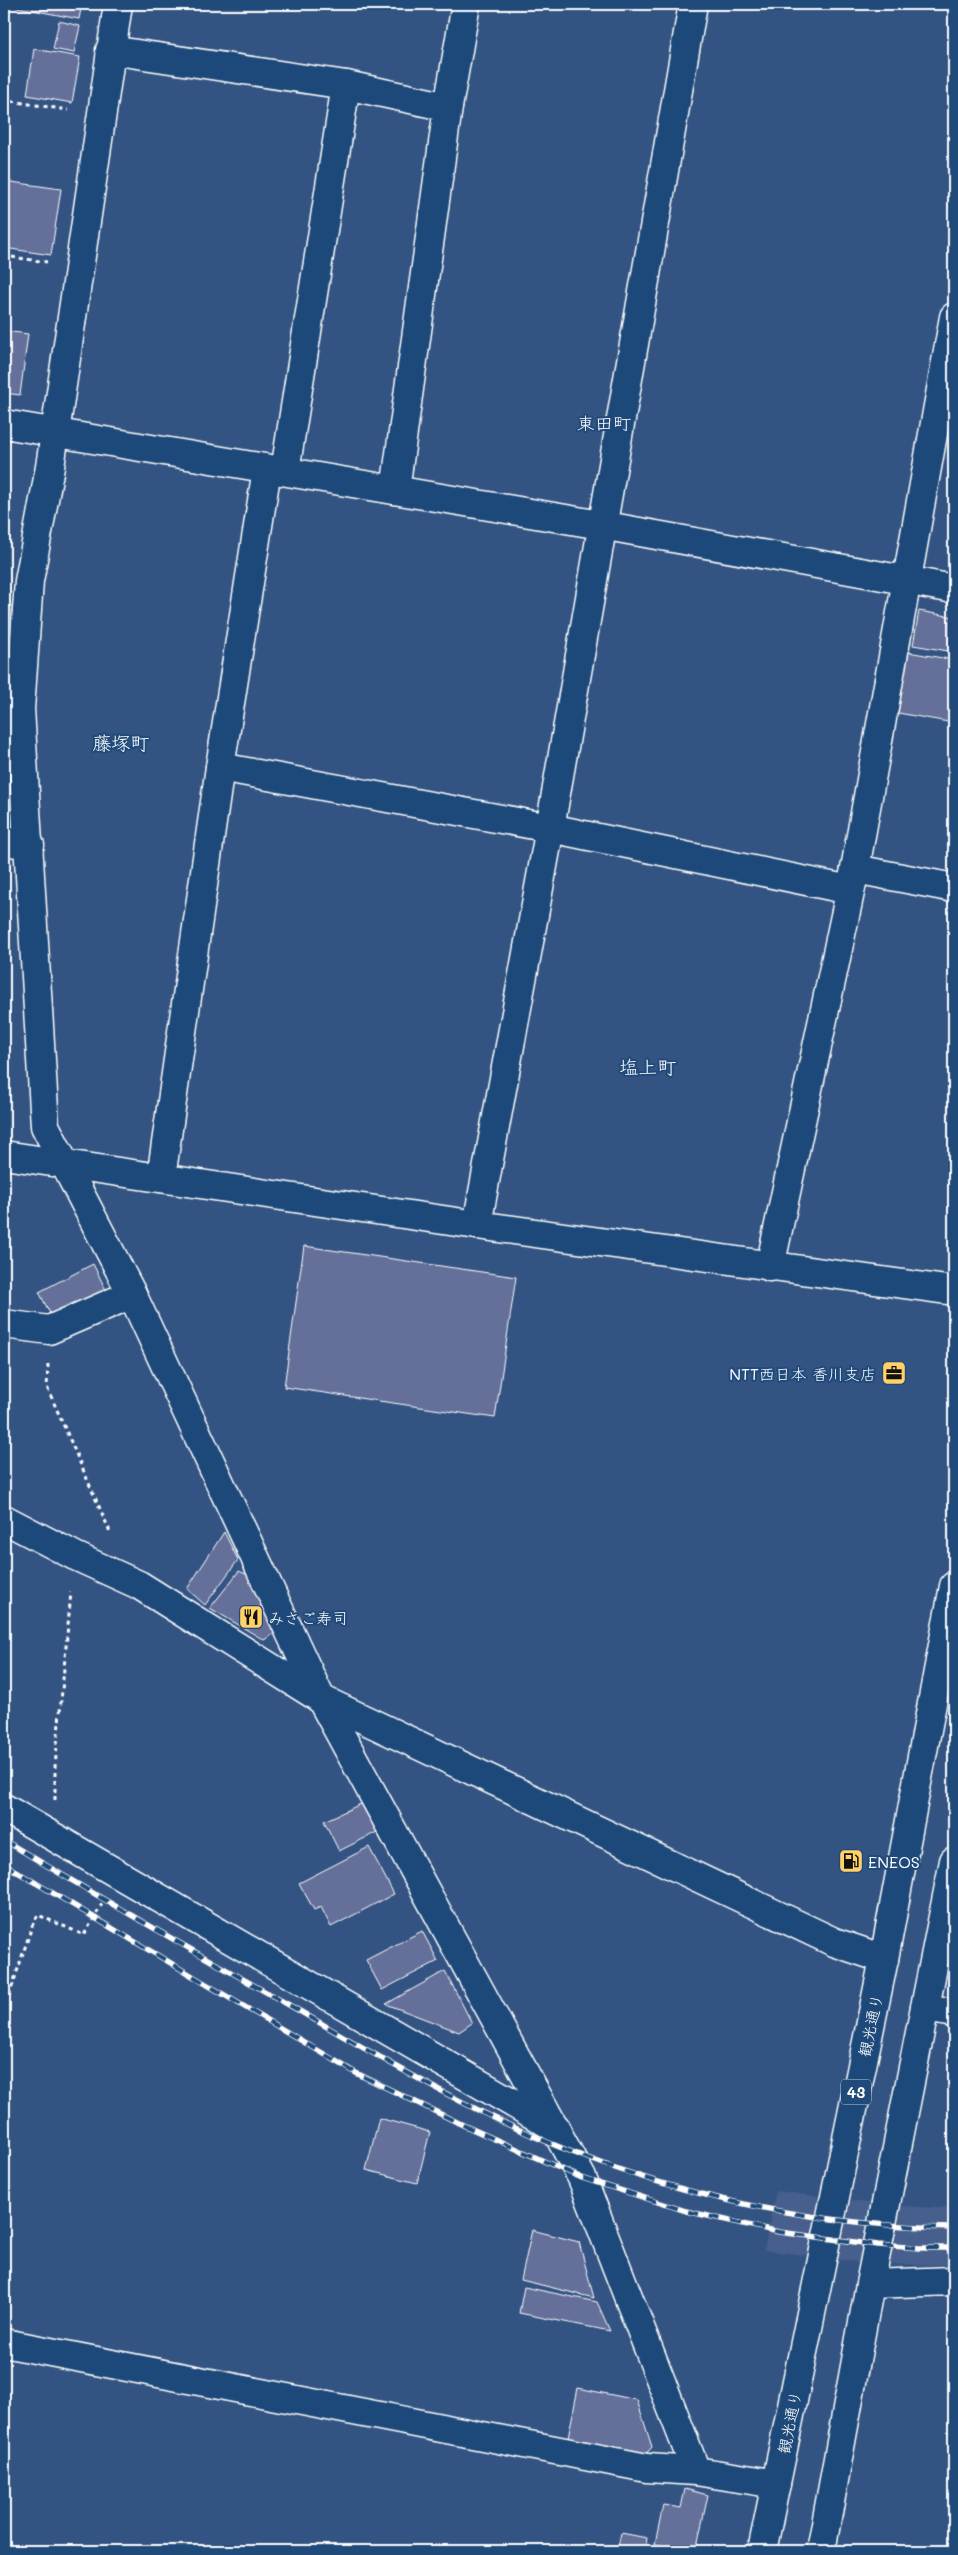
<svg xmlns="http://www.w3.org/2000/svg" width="958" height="2555" viewBox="0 0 958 2555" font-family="Mali,'Klee One',sans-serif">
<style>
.built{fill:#465f8c}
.building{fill:#65709a;stroke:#fff}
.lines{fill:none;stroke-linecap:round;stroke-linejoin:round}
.street-casing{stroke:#fff;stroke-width:31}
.secondary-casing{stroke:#fff;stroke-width:31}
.primary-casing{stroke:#fff;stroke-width:31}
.path{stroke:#fff;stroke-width:3;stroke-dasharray:4 4;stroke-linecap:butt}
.street{stroke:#1f4a7a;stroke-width:28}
.secondary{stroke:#1f4a7a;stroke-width:28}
.primary{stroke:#1f4a7a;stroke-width:28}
.rail-casing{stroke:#fff;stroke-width:5.5}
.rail{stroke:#1f4a7a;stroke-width:4;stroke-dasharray:11;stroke-linecap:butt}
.labels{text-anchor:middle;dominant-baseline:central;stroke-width:4;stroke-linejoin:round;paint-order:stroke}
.shield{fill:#1f4a7a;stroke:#bcc9d7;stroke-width:1}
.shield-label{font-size:15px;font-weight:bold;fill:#fff}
.poi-label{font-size:16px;fill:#fff;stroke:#1f4a7a;text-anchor:start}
.street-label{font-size:16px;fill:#fff;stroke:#1f4a7a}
.neighbourhood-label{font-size:18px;fill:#fff;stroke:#1f4a7a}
.quarter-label{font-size:19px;fill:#fff;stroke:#1f4a7a}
</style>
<rect width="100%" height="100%" fill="#335483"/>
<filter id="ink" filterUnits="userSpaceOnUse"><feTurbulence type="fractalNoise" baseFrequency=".02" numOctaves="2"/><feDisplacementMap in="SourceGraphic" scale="10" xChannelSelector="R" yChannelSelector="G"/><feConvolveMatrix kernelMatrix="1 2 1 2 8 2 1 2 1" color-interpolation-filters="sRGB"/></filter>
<g filter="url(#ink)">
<path class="built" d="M 776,2191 L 887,2205 L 954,2209 L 954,2265 L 873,2264 L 764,2250 Z"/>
<g class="building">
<path d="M 16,4 L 82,4 L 79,19 L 16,7 Z"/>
<path d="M 59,21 L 80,26 L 74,53 L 53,49 Z"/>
<path d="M 34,49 L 80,57 L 72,103 L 27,95 Z"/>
<path d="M 4,181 L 61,189 L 51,255 L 4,248 Z"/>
<path d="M 4,331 L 28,334 L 20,395 L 4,393 Z"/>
<path d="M 919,611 L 954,617 L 954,652 L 913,645 Z"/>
<path d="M 908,652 L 954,660 L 954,723 L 898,713 Z"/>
<path d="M 4,942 L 8,943 L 5,974 L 4,974 Z"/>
<path d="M 304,1246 L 516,1277 L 495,1418 L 284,1387 Z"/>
<path d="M 93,1264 L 110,1298 L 56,1325 L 39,1292 Z"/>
<path d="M 224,1532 L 238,1560 L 205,1605 L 187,1589 Z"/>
<path d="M 239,1571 L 250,1576 L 280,1630 L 264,1640 L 210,1608 Z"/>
<path d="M 363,1803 L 377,1832 L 339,1851 L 324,1821 Z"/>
<path d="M 369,1847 L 394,1894 L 331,1927 L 321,1907 L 314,1910 L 299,1883 Z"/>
<path d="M 422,1931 L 438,1961 L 382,1990 L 366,1960 Z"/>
<path d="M 445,1971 L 472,2023 L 459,2032 L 386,2004 Z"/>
<path d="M 379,2118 L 430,2132 L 417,2183 L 366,2170 Z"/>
<path d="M 532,2230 L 579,2242 L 594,2298 L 521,2280 Z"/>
<path d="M 524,2287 L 597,2302 L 610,2331 L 519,2313 Z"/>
<path d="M 578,2388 L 637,2400 L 652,2447 L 646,2454 L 568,2438 Z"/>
<path d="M 685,2489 L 708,2495 L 696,2551 L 655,2544 L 663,2505 L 681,2508 Z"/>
<path d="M 621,2533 L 647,2538 L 645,2551 L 617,2551 Z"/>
</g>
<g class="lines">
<defs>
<g id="street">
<path d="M 110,50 L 346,85 L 448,107"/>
<path d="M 4,424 L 601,525 L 954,589"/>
<path d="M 285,471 L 346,85"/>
<path d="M 395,490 L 448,107 L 466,4"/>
<path d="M 220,767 L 550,828 L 850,890"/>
<path d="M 4,841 L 30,845"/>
<path d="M 855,869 L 954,888"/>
<path d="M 161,1178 L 220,767 L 267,469"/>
<path d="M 477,1225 L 550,828 L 693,4"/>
<path d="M 770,1267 L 855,869 L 954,317"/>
<path d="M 4,1324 L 49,1330 L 132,1294"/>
<path d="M 4,1519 L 75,1556 L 139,1585 L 321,1699 L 834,1942 L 884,1959"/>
<path d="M 4,1808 L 556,2128"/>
<path d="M 925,2008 L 954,2013"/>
<path d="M 870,2284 L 954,2281"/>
<path d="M 4,2343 L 647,2468 L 696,2471"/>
</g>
<g id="secondary">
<path d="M 118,4 L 50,467 L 29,581 L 20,709 L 45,1126 L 132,1294 L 321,1699 L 582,2178 L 696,2471 L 776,2484"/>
<path d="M 4,1155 L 477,1225 L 954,1291"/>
</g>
<g id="primary">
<path d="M 762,2551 L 884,1959 L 954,1586"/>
<path d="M 821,2551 L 870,2284 L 954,1861"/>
</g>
</defs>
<use href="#street" class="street-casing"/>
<use href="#secondary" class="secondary-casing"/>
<use href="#primary" class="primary-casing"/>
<g class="path">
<path d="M 4,100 L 68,110"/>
<path d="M 4,256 L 47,262"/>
<path d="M 48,1364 L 47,1387 L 111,1534"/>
<path d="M 55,1800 L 55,1767 L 71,1592"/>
<path d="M 4,2001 L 9,1996 L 32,1926 L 38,1915 L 84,1935 L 102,1904"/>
</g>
<use href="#street" class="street"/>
<use href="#secondary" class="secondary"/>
<use href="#primary" class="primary"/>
<defs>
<g id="rail">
<path d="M 4,1840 C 98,1897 193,1951 289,2005 C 380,2057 470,2112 567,2150 C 689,2199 822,2226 954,2228"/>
<path d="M 4,1864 L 356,2073 L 463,2125 L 582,2178 L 686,2211 L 779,2232 L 878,2245 L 920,2248 L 954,2248"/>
</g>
</defs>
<use href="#rail" class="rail-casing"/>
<use href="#rail" class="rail"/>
</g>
</g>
<defs>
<symbol id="office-square" viewBox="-11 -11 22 22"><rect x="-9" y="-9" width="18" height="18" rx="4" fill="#ffd166" stroke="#1f4a7a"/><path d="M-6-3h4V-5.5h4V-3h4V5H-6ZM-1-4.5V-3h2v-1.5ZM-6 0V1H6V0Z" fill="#111"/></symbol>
<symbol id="restaurant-square" viewBox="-11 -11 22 22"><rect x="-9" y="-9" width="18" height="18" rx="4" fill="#ffd166" stroke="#1f4a7a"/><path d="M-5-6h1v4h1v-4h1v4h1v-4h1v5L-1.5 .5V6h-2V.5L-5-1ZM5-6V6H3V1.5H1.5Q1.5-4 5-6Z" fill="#111"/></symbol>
<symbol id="fuel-square" viewBox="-11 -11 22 22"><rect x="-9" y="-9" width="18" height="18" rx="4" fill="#ffd166" stroke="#1f4a7a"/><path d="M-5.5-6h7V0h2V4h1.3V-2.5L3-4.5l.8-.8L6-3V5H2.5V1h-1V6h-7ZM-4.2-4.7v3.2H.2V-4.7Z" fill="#111"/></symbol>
</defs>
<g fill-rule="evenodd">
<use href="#office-square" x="880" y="1359" width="28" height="28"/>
<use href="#restaurant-square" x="237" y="1603" width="28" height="28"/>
<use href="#fuel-square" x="837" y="1847" width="28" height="28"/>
</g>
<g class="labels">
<rect class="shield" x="841" y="2079.5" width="30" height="25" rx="4"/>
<g class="shield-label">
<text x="856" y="2092">43</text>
</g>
<g class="poi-label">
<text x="876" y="1373" text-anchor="end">NTT西日本 香川支店</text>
<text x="268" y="1617">みさご寿司</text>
<text x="868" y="1861">ENEOS</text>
</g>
<g class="street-label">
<text transform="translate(870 2025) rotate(-78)">観光通り</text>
<text transform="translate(789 2422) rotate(-79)">観光通り</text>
</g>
<g class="neighbourhood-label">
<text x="604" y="423">東田町</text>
</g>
<g class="quarter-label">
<text x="121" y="742">藤塚町</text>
<text x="648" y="1066">塩上町</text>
</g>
</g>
<rect width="958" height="2555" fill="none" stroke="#1f4a7a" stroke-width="20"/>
<rect x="10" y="10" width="938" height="2535" fill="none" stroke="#fff" stroke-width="2" filter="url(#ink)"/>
</svg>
